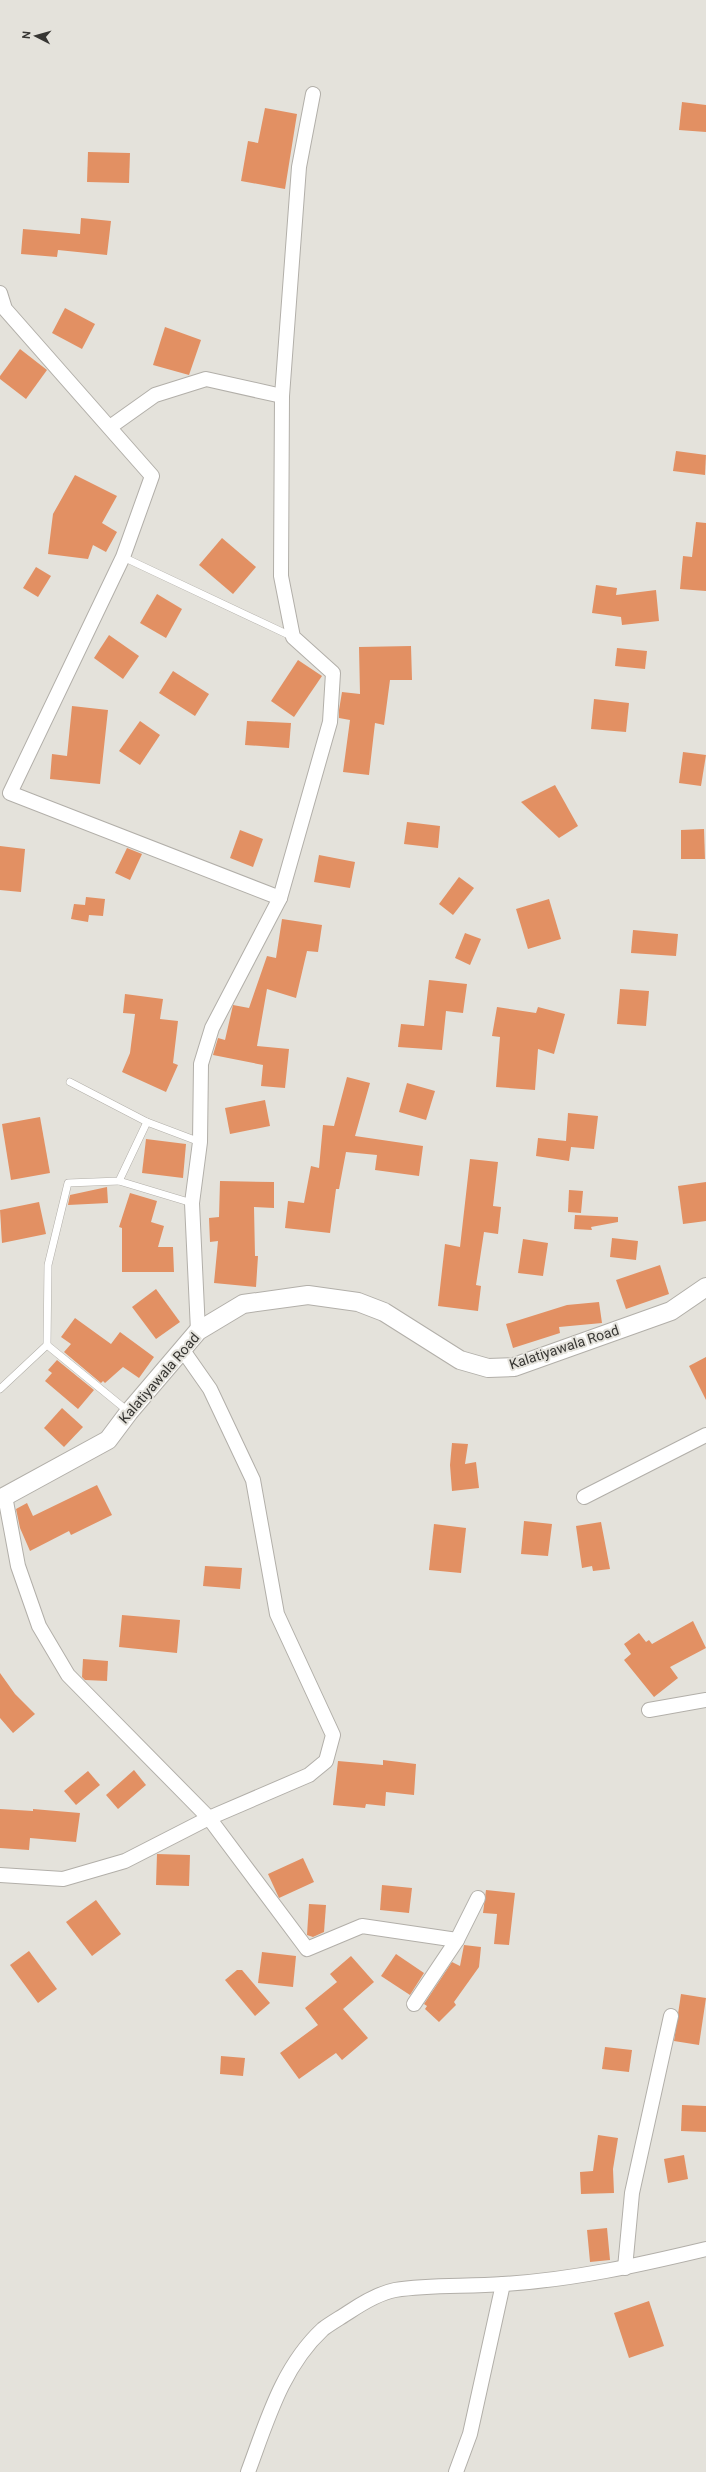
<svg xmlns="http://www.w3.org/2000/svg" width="706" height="2472" viewBox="0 0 706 2472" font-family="Roboto,sans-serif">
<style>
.building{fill:#e29063}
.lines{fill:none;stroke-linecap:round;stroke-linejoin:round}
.service-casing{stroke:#b2afa9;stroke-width:8}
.minor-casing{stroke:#b2afa9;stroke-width:16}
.tertiary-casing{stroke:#b2afa9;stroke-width:20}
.service{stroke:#fff;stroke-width:7}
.minor{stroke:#fff;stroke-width:14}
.tertiary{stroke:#fff;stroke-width:18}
.labels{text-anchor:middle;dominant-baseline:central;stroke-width:4;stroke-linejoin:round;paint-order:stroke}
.street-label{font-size:14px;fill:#373633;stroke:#e4e2db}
</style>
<rect width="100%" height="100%" fill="#e4e2db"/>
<g class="building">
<path d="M 682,102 L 706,105 L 706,132 L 679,130 Z"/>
<path d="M 265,108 L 297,114 L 285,189 L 241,181 L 248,141 L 258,143 Z"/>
<path d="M 88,152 L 130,153 L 129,183 L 87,182 Z"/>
<path d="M 81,218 L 111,221 L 107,255 L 58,250 L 57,257 L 21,254 L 23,229 L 80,234 Z"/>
<path d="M 65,308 L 95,324 L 82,349 L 52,333 Z"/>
<path d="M 165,327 L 201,340 L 189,375 L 153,365 Z"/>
<path d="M 20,349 L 47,370 L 26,399 L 0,379 L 0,376 Z"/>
<path d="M 676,451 L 706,455 L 705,475 L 673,471 Z"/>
<path d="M 75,475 L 117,496 L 102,523 L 117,532 L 106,552 L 93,545 L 88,559 L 48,554 L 53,514 Z"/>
<path d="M 696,522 L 706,523 L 706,591 L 680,589 L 683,556 L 692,557 Z"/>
<path d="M 222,538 L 256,567 L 233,594 L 199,565 Z"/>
<path d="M 36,567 L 51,576 L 38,597 L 23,588 Z"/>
<path d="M 596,585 L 617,588 L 616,595 L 656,590 L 659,621 L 622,625 L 621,617 L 592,613 Z"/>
<path d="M 157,594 L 182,609 L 166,638 L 140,623 Z"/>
<path d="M 109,635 L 139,656 L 123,679 L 94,658 Z"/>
<path d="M 411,646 L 412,680 L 390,680 L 384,725 L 375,723 L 369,775 L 343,772 L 350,720 L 339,718 L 339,710 L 342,692 L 360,694 L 359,647 Z"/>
<path d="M 617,648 L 647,651 L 645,669 L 615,666 Z"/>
<path d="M 298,660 L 322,676 L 294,717 L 271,701 Z"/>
<path d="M 173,671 L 209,694 L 195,716 L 159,693 Z"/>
<path d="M 594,699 L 629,703 L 626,732 L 591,729 Z"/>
<path d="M 72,706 L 108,710 L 100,784 L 50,779 L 52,754 L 67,756 Z"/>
<path d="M 140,721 L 160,735 L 140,765 L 119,751 Z"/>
<path d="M 247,721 L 291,723 L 289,748 L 245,745 Z"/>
<path d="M 683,752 L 706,755 L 701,786 L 679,783 Z"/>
<path d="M 555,785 L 578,826 L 559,838 L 521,802 Z"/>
<path d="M 407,822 L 440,826 L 438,848 L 404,844 Z"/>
<path d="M 704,829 L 705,859 L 681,859 L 681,830 Z"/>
<path d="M 240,830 L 263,839 L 253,867 L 230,858 Z"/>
<path d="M 0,846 L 25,849 L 21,892 L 0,890 Z"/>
<path d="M 127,848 L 142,854 L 130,880 L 115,873 Z"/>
<path d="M 319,855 L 355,862 L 350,888 L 314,882 Z"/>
<path d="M 459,877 L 474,888 L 453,915 L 439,904 Z"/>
<path d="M 86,897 L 105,899 L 103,916 L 89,915 L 88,922 L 71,919 L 74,904 L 85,905 Z"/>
<path d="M 549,899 L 561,939 L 528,949 L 516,909 Z"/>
<path d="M 282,919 L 322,925 L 318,952 L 307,951 L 296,998 L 267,989 L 257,1046 L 289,1049 L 285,1088 L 261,1086 L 263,1065 L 213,1055 L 218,1038 L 225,1040 L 233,1005 L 249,1008 L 267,956 L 276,958 Z"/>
<path d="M 633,930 L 678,934 L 676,956 L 631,953 Z"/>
<path d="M 465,933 L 481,939 L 470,965 L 455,958 Z"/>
<path d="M 429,980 L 467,984 L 463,1013 L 446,1011 L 442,1050 L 398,1047 L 401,1024 L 424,1026 Z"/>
<path d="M 620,989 L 649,991 L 646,1026 L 617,1024 Z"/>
<path d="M 125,994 L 163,999 L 160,1019 L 178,1021 L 173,1063 L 178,1065 L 166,1092 L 122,1072 L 130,1053 L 135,1014 L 123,1013 Z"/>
<path d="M 497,1007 L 536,1013 L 538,1007 L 565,1014 L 554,1054 L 538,1049 L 535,1090 L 496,1087 L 500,1037 L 492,1036 Z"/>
<path d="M 347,1077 L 370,1083 L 355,1136 L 423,1146 L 419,1176 L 375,1170 L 377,1155 L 346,1152 L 339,1189 L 336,1189 L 330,1233 L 285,1228 L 288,1201 L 304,1203 L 311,1166 L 319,1168 L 323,1125 L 334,1126 Z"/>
<path d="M 407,1083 L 435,1091 L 426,1120 L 399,1112 Z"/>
<path d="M 265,1100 L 270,1126 L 230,1134 L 225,1108 Z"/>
<path d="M 568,1113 L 598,1116 L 594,1149 L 571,1147 L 569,1161 L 536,1156 L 538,1138 L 566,1141 Z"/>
<path d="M 40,1117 L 50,1173 L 11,1180 L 2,1124 Z"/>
<path d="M 146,1139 L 186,1144 L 183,1178 L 142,1173 Z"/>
<path d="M 470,1159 L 498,1162 L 493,1206 L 501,1207 L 498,1234 L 484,1232 L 476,1285 L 481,1286 L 478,1311 L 438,1306 L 445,1244 L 460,1247 Z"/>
<path d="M 220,1181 L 274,1182 L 274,1208 L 254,1207 L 255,1256 L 258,1256 L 256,1287 L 214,1283 L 218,1241 L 210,1242 L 209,1218 L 219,1217 Z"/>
<path d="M 706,1182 L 706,1221 L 683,1224 L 678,1186 Z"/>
<path d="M 107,1187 L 108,1203 L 68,1205 L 70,1195 Z"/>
<path d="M 569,1190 L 583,1191 L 581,1213 L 568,1212 Z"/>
<path d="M 130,1193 L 157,1201 L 151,1222 L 164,1226 L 158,1247 L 173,1247 L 174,1272 L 122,1272 L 122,1228 L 119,1227 Z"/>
<path d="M 39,1202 L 46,1234 L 2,1243 L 0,1210 Z"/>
<path d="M 575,1215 L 618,1217 L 618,1222 L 591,1227 L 592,1230 L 574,1229 Z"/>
<path d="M 612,1238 L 638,1241 L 636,1260 L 610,1257 Z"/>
<path d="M 523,1239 L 548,1243 L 543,1276 L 518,1273 Z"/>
<path d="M 660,1265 L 669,1294 L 626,1309 L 616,1280 Z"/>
<path d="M 156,1289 L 180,1322 L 156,1339 L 132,1307 Z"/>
<path d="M 599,1302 L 602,1323 L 559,1327 L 560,1333 L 513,1348 L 506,1324 L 567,1305 Z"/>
<path d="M 75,1318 L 111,1344 L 120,1332 L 154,1357 L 139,1378 L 123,1367 L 105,1383 L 103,1381 L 101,1383 L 64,1352 L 71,1344 L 61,1337 Z"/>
<path d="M 706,1357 L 706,1400 L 689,1366 Z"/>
<path d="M 57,1360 L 94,1390 L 78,1409 L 45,1381 L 52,1373 L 48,1370 Z"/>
<path d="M 62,1408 L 83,1427 L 64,1447 L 44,1428 Z"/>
<path d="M 452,1443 L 468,1444 L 465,1464 L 476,1462 L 479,1488 L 452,1491 L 450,1465 Z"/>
<path d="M 97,1485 L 112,1515 L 71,1535 L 69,1531 L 30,1551 L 20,1528 L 16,1509 L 27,1503 L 33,1516 Z"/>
<path d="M 524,1521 L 552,1524 L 548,1556 L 521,1554 Z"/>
<path d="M 601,1522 L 610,1569 L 593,1571 L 592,1566 L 582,1568 L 576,1526 Z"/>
<path d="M 434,1524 L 466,1528 L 461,1573 L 429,1570 Z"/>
<path d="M 205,1566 L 242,1568 L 240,1589 L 203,1586 Z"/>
<path d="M 122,1615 L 180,1620 L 177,1653 L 119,1647 Z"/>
<path d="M 693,1621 L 706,1648 L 670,1667 L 678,1678 L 654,1697 L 624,1660 L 631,1654 L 624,1644 L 639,1633 L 646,1642 L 649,1640 L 652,1644 Z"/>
<path d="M 83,1659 L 108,1661 L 107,1681 L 85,1680 L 82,1677 Z"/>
<path d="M 0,1673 L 15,1694 L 35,1714 L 13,1733 L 0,1718 Z"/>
<path d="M 383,1760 L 416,1764 L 414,1795 L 386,1792 L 385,1806 L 366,1804 L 365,1808 L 333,1805 L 338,1761 L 383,1765 Z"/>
<path d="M 134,1770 L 146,1785 L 118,1809 L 106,1795 Z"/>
<path d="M 88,1771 L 100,1785 L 76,1805 L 64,1791 Z"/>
<path d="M 0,1809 L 33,1811 L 33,1809 L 80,1813 L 76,1842 L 30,1838 L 29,1850 L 0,1848 Z"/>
<path d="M 157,1854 L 190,1855 L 189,1886 L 156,1885 Z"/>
<path d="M 303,1858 L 314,1882 L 279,1898 L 268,1874 Z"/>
<path d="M 382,1885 L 412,1888 L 409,1913 L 380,1910 Z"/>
<path d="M 486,1890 L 515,1893 L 509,1945 L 494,1944 L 497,1914 L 483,1913 Z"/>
<path d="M 96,1900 L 121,1934 L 92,1956 L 66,1922 Z"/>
<path d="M 309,1904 L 326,1905 L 324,1932 L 313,1937 L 307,1935 Z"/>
<path d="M 464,1945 L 481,1947 L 479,1967 L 454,2002 L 456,2005 L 439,2022 L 425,2009 L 427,2006 L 424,2004 L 452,1962 L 460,1966 Z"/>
<path d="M 29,1951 L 57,1989 L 38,2003 L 10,1965 Z"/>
<path d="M 262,1952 L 296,1956 L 293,1987 L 258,1983 Z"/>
<path d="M 396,1954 L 424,1973 L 410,1995 L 381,1976 Z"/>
<path d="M 351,1956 L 374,1982 L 343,2009 L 368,2038 L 342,2060 L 336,2053 L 299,2079 L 280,2053 L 318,2025 L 305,2008 L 337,1982 L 330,1974 Z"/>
<path d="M 237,1970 L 242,1970 L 270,2003 L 255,2016 L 225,1980 Z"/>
<path d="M 681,1994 L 706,1998 L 699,2045 L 674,2041 Z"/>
<path d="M 605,2047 L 632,2050 L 629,2072 L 602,2069 Z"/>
<path d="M 221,2056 L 245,2058 L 243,2076 L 220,2074 Z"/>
<path d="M 682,2105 L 706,2106 L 706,2132 L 681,2131 Z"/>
<path d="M 598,2135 L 618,2138 L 613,2169 L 614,2193 L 581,2194 L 580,2172 L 593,2171 Z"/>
<path d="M 684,2155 L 688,2179 L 668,2183 L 664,2159 Z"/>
<path d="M 607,2228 L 610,2260 L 590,2262 L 587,2230 Z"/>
<path d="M 649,2301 L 664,2346 L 629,2358 L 614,2313 Z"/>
</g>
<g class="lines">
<defs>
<g id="service">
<path d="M 123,557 L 293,637"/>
<path d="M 70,1082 L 147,1122"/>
<path d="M 119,1181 L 192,1203"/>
<path d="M 47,1345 L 129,1412"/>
<path d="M 0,1389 L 47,1345 L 48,1265 L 68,1183 L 119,1181 L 147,1122 L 200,1142"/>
</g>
<g id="minor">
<path d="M 0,293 L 5,309 L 152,476 L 123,557 L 10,793 L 280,898"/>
<path d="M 110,427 L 155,395 L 206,379 L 282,396"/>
<path d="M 198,1331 L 192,1203 L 200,1142 L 201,1064 L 212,1028 L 280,898 L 330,722 L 333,673 L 293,637 L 281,576 L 282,396 L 299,167 L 313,94"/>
<path d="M 5,1496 L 18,1566 L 39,1626 L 68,1675 L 209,1818 L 307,1949 L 362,1926 L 457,1940"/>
<path d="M 584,1497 L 706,1435"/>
<path d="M 649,1710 L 706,1700"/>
<path d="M 0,1875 L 63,1879 L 125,1861 L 209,1818 L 309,1775 L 326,1761 L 333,1735 L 277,1614 L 253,1480 L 210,1389 L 182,1349"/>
<path d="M 414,2004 L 457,1940 L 478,1898"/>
<path d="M 625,2268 L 632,2193 L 671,2016"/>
<path d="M 248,2472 C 267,2421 282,2367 323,2329 C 331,2323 340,2318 349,2312 C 361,2304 379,2293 395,2290 C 431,2284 467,2287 503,2284 C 572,2280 639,2265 706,2249"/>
<path d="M 456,2472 L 470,2434 L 503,2284"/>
</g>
<path id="tertiary" d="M 0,1499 L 108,1440 L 129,1412 L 198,1331 L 243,1304 L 308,1295 L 358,1302 L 384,1312 L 460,1360 L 488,1368 L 514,1367 L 671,1311 L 706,1287"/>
</defs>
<use href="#service" class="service-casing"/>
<use href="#minor" class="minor-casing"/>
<use href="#tertiary" class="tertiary-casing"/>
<use href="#service" class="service"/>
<use href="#minor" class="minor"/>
<use href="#tertiary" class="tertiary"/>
</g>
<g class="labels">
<g class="street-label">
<text transform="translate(564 1347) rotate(-18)">Kalatiyawala Road</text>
<text transform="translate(159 1378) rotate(-49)">Kalatiyawala Road</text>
</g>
</g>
<g transform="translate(36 36) rotate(276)" stroke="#e4e2db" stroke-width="3" paint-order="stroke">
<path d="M0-3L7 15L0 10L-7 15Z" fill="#373633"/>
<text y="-6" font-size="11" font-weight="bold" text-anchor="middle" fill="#373633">N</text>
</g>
</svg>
